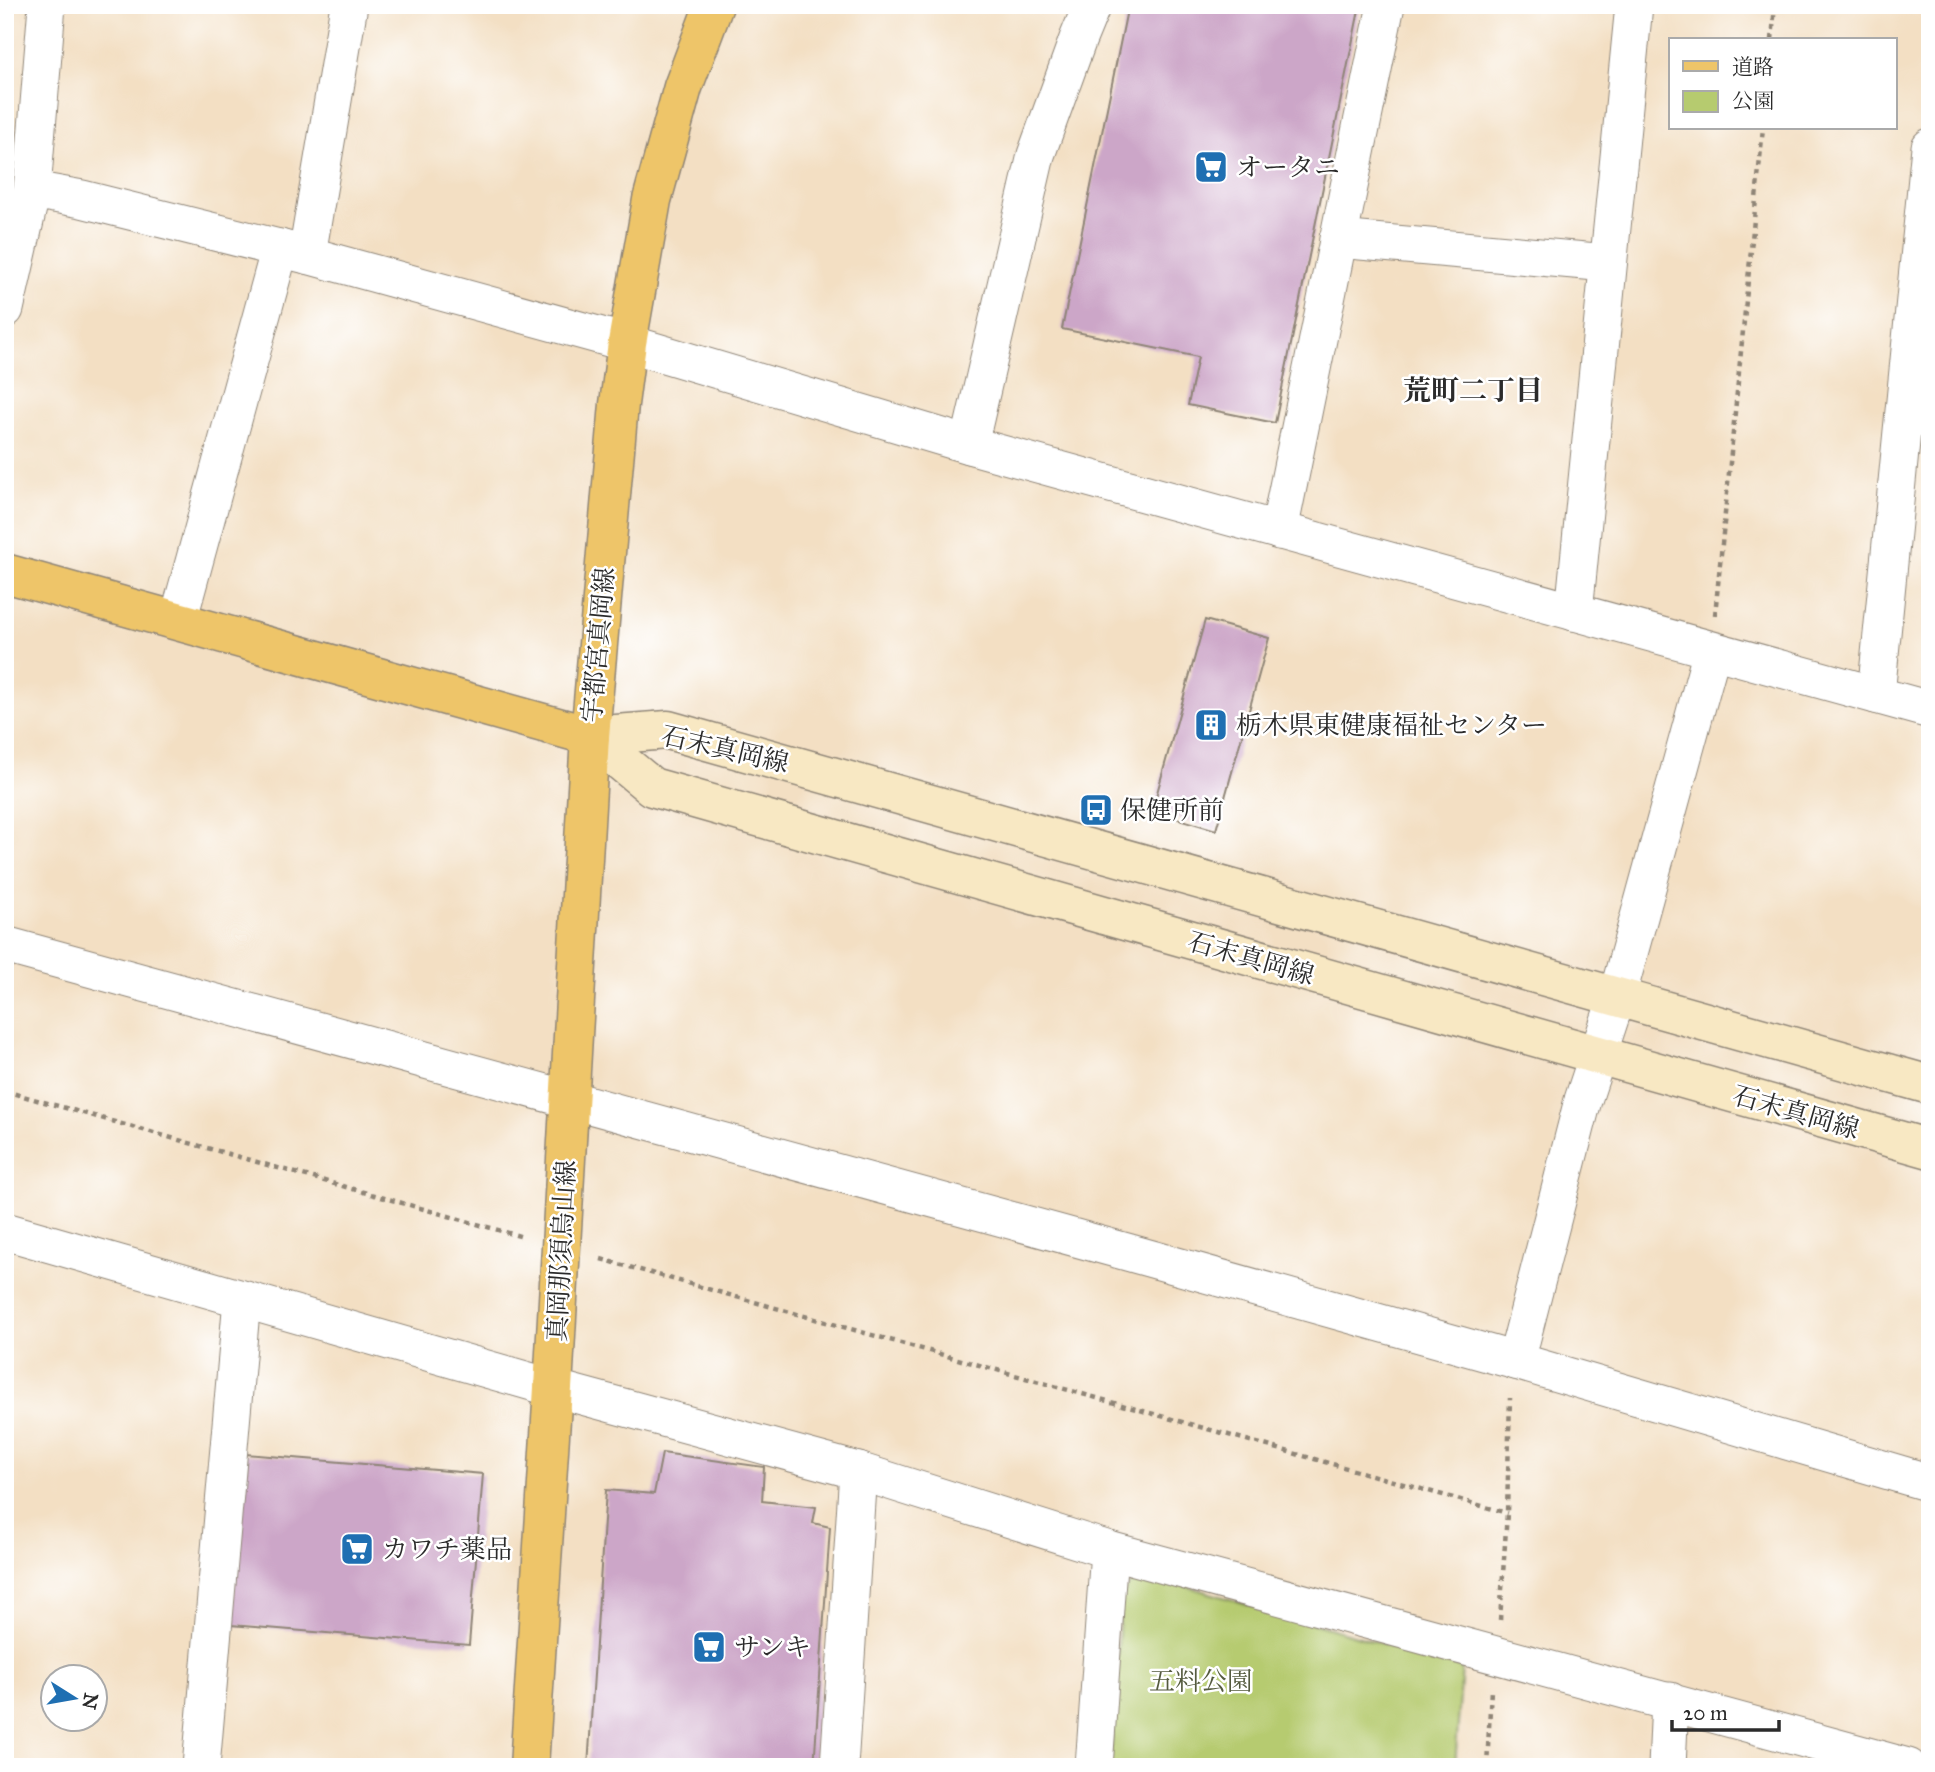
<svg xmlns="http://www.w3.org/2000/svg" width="1935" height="1772" viewBox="0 0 1935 1772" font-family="'IM FELL Great Primer','Noto Serif JP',serif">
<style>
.green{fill:#b6cb6f;stroke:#707b4d;stroke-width:2}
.building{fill:#cca6c8}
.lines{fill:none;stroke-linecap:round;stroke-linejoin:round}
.street-casing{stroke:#8f8577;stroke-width:39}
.secondary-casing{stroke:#8f8577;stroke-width:41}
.primary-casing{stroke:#8f8577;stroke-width:41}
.path{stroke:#8f8577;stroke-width:4.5;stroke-dasharray:5 5;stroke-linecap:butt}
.street{stroke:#fff;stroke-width:37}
.secondary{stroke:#f8e8c3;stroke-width:38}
.primary{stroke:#eec569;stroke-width:38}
.labels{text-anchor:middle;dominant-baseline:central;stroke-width:5;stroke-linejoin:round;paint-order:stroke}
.poi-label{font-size:26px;fill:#2b2b2b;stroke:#fff;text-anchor:start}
.street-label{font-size:26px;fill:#2b2b2b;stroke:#fff}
.park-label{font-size:26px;fill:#555b3f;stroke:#fff}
.neighbourhood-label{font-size:28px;font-weight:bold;fill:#2b2b2b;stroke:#fff}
</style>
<rect width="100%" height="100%" fill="#fff"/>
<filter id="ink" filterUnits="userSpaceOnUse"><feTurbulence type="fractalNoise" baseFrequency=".0143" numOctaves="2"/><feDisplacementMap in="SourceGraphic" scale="14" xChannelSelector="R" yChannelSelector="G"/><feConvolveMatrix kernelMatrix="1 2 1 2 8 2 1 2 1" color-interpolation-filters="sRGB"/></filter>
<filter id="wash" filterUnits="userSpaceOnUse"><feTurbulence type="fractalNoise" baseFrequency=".00686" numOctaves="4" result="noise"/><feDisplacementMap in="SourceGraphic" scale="28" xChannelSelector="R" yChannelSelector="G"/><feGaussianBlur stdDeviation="1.57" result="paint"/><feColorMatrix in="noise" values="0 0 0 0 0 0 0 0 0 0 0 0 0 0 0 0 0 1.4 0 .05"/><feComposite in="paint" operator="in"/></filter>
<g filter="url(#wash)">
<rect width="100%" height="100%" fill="#f3dfc3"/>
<path class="green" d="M 1138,1572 L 1462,1667 L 1455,1767 L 1110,1767 L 1121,1597 Z"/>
<g id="blocks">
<g class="building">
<path d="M 1128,5 L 1360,5 L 1275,423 L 1188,405 L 1198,357 L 1062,329 Z"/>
<path d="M 1205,620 L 1269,638 L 1216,830 L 1152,811 Z"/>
<path d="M 662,1453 L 764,1467 L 762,1501 L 816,1507 L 813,1523 L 830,1527 L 814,1767 L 588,1767 L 606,1490 L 654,1494 Z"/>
<path d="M 245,1454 L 483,1474 L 469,1645 L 231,1625 Z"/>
</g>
</g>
</g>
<g filter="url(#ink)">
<use href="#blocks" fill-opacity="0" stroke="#8f8577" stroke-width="2"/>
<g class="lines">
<defs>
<g id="street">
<path d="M 32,190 L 82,199 L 307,255 L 627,343 L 969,445 L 1930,710"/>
<path d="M 1338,239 L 1608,263"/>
<path d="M 307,255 L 349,5"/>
<path d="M 5,309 L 32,190 L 47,5"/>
<path d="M 969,445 L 1036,155 L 1078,39 L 1092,5"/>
<path d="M 1279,531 L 1386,5"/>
<path d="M 1574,612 L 1634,5"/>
<path d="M 178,621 L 280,248"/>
<path d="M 1876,695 L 1930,147"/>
<path d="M 5,945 L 1127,1252 L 1516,1361 L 1930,1483"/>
<path d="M 5,1231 L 553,1388 L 858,1471 L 1109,1550 L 1908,1767"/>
<path d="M 1516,1361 L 1583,1100 L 1617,997 L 1712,651"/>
<path d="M 201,1767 L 242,1299"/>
<path d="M 839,1767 L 858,1471"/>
<path d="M 1094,1767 L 1109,1550"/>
<path d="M 1667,1767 L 1670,1701"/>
</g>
<g id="secondary">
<path d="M 590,736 L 652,787 L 1930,1149"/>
<path d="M 590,736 L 668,730 L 1930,1085"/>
</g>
<g id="primary">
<path d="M 5,573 L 590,736"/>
<path d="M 529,1767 L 553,1388 L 590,736 L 619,404 L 627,343 L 652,200 L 683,87 L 714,5"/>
</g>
</defs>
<use href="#street" class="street-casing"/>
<use href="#secondary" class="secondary-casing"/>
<use href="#primary" class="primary-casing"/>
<g class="path">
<path d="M 1772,40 L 1775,5"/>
<path d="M 1715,615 L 1763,128"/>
<path d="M 5,1091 L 523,1237"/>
<path d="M 601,1259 L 1507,1513"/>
<path d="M 1500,1620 L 1507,1513 L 1510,1398"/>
<path d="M 1487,1767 L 1491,1689"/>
</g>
<use href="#street" class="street"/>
<use href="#secondary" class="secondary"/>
<use href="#primary" class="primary"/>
</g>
</g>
<defs>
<symbol id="supermarket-square" viewBox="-11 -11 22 22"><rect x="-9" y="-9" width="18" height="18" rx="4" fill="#1f6fb2" stroke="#fff"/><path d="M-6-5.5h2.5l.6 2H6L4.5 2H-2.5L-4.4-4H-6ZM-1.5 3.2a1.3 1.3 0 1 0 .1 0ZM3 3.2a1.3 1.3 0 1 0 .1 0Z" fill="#fff"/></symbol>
<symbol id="building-square" viewBox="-11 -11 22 22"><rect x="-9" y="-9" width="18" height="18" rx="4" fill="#1f6fb2" stroke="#fff"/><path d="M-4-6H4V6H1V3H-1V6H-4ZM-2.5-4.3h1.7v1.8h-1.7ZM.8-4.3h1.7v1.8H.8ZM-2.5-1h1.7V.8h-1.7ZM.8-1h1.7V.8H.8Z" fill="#fff"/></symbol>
<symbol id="bus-square" viewBox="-11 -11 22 22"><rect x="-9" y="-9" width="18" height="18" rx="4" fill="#1f6fb2" stroke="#fff"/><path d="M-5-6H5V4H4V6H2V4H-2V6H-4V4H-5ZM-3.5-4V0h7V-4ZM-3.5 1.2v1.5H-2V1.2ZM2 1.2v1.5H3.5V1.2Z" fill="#fff"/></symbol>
</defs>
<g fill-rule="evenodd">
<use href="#supermarket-square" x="1192" y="148" width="38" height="38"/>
<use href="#building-square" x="1192" y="706" width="38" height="38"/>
<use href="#bus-square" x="1077" y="791" width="38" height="38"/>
<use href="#supermarket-square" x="338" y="1530" width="38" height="38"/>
<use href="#supermarket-square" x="690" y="1628" width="38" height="38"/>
</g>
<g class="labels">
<g class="poi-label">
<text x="1236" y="167">オータニ</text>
<text x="1236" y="725">栃木県東健康福祉センター</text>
<text x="1120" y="810">保健所前</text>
<text x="382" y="1549">カワチ薬品</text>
<text x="734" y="1647">サンキ</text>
</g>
<g class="street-label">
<text transform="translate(598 645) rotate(-85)">宇都宮真岡線</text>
<text transform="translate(725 749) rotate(13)">石末真岡線</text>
<text transform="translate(1251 958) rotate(16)">石末真岡線</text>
<text transform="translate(1796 1112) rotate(16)">石末真岡線</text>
<text transform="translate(561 1251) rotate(-87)">真岡那須烏山線</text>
</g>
<g class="park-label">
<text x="1201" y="1681">五料公園</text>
</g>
<g class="neighbourhood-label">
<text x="1473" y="390">荒町二丁目</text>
</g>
</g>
<rect width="1935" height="1772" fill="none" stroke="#fff" stroke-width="28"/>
<rect x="1669" y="38" width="228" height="91" fill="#ffffff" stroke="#aaaaaa" stroke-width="2"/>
<rect x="1683" y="61" width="35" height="10" fill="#eec569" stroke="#aaaaaa" stroke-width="2"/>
<text x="1732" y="74" font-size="21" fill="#2b2b2b">道路</text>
<rect x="1683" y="91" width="35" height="21" fill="#b6cb6f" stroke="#aaaaaa" stroke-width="2"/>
<text x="1732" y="108" font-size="21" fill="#2b2b2b">公園</text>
<g transform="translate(74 1698) rotate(101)"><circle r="33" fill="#ffffff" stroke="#aaaaaa" stroke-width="2"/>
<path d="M0-5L12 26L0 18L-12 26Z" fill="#1f6fb2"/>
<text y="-10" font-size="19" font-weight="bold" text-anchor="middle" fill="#2b2b2b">N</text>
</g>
<path d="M1672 1720v10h107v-10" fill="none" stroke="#2b2b2b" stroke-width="3.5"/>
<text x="1683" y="1720" font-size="21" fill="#2b2b2b" stroke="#ffffff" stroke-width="5" paint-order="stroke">20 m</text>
</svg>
